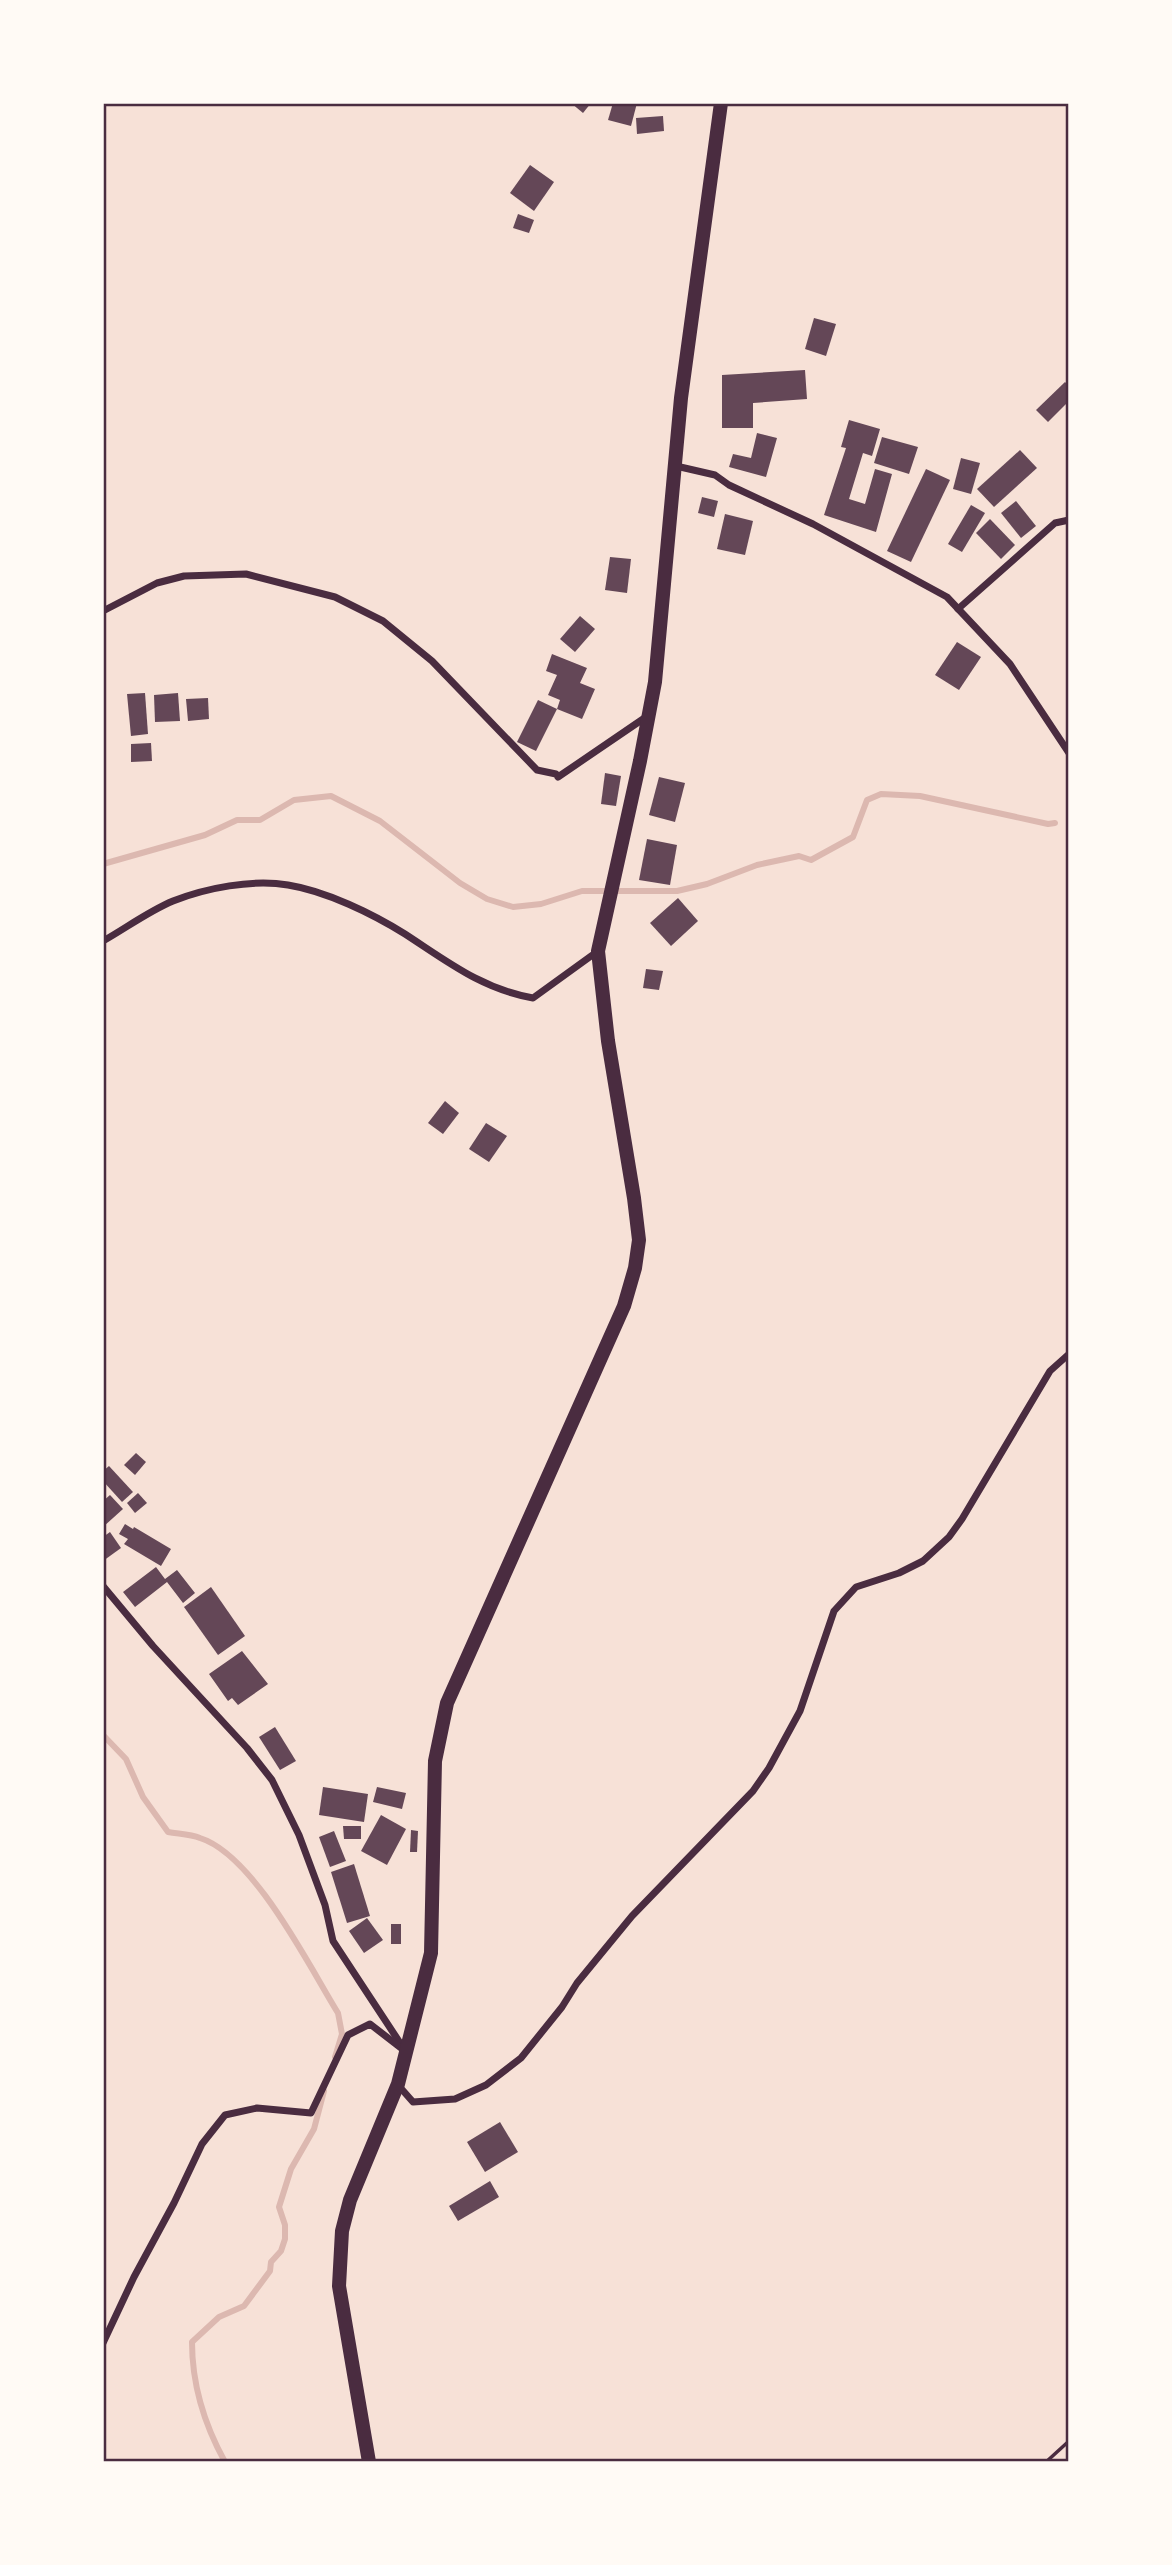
<svg xmlns="http://www.w3.org/2000/svg" width="1172" height="2565" viewBox="0 0 1172 2565" font-family="'Noto Sans',sans-serif">
<style>
.lines{fill:none;stroke-linecap:round;stroke-linejoin:round}
.stream{stroke:#dcb8b0;stroke-width:6}
.building{fill:#644757}
.path{stroke:#4a2c40;stroke-width:3.5}
.minor{stroke:#4a2c40;stroke-width:7}
.secondary{stroke:#4a2c40;stroke-width:14}
.neatline{fill:none;stroke:#4a2c40;stroke-width:2.5}
</style>
<rect width="100%" height="100%" fill="#f7e1d7"/>
<g class="lines">
<g class="stream">
<path d="M 103,864 L 205,835 L 237,820 L 260,820 L 294,800 L 331,796 L 380,821 L 460,883 L 487,899 L 513,907 L 541,904 L 582,891 L 677,891 L 707,884 L 757,865 L 799,856 L 811,860 L 853,837 L 867,800 L 881,794 L 920,796 L 1048,824 L 1055,823"/>
<path d="M 103,1735 L 126,1759 L 143,1797 L 168,1832 C 179,1834 190,1834 200,1838 C 254,1855 309,1966 338,2013 L 342,2034 L 335,2057"/>
<path d="M 225,2462 C 204,2424 192,2385 192,2342 L 219,2317 L 244,2306 L 270,2271 L 271,2262 L 281,2251 L 285,2239 L 285,2225 L 279,2207 L 291,2169 L 314,2129 L 324,2091"/>
</g>
</g>
<g class="building">
<path d="M 571,103 L 591,103 L 583,113 Z"/>
<path d="M 613,103 L 637,103 L 631,126 L 608,120 Z"/>
<path d="M 663,116 L 664,131 L 637,134 L 636,118 Z"/>
<path d="M 530,165 L 554,182 L 534,211 L 510,193 Z"/>
<path d="M 518,214 L 534,220 L 529,233 L 513,228 Z"/>
<path d="M 814,318 L 836,324 L 826,356 L 805,349 Z"/>
<path d="M 805,370 L 807,399 L 753,403 L 753,428 L 722,428 L 722,375 Z"/>
<path d="M 1065,382 L 1069,386 L 1069,401 L 1048,422 L 1036,410 Z"/>
<path d="M 849,420 L 880,429 L 872,456 L 863,453 L 849,499 L 865,504 L 875,469 L 892,474 L 876,532 L 824,515 L 846,448 L 841,447 Z"/>
<path d="M 757,433 L 777,438 L 766,477 L 729,467 L 733,454 L 751,458 Z"/>
<path d="M 882,437 L 918,447 L 909,474 L 874,463 Z"/>
<path d="M 1020,450 L 1037,468 L 994,507 L 977,489 Z"/>
<path d="M 961,458 L 980,463 L 971,494 L 953,489 Z"/>
<path d="M 926,469 L 950,480 L 911,562 L 887,551 Z"/>
<path d="M 702,497 L 718,501 L 714,517 L 698,513 Z"/>
<path d="M 1016,501 L 1036,526 L 1021,538 L 1001,513 Z"/>
<path d="M 971,505 L 985,513 L 962,552 L 948,544 Z"/>
<path d="M 725,514 L 753,521 L 745,555 L 717,549 Z"/>
<path d="M 990,519 L 1015,545 L 1001,559 L 976,533 Z"/>
<path d="M 610,557 L 631,559 L 627,593 L 605,590 Z"/>
<path d="M 580,616 L 595,629 L 575,652 L 560,639 Z"/>
<path d="M 957,642 L 981,657 L 959,690 L 935,675 Z"/>
<path d="M 552,654 L 587,668 L 580,683 L 595,689 L 582,719 L 557,709 L 560,700 L 548,695 L 557,675 L 546,671 Z"/>
<path d="M 145,693 L 148,734 L 131,736 L 127,694 Z"/>
<path d="M 178,693 L 180,721 L 155,722 L 154,695 Z"/>
<path d="M 208,698 L 209,719 L 188,721 L 186,699 Z"/>
<path d="M 538,700 L 557,709 L 536,751 L 517,742 Z"/>
<path d="M 151,743 L 152,761 L 131,762 L 131,744 Z"/>
<path d="M 605,773 L 621,776 L 616,806 L 601,804 Z"/>
<path d="M 659,777 L 685,783 L 675,822 L 649,815 Z"/>
<path d="M 647,839 L 677,845 L 670,885 L 639,880 Z"/>
<path d="M 678,898 L 698,921 L 671,946 L 650,923 Z"/>
<path d="M 646,969 L 663,971 L 659,990 L 643,988 Z"/>
<path d="M 445,1101 L 459,1113 L 443,1134 L 428,1123 Z"/>
<path d="M 486,1123 L 507,1136 L 489,1162 L 469,1149 Z"/>
<path d="M 136,1453 L 146,1462 L 135,1475 L 124,1465 Z"/>
<path d="M 109,1466 L 133,1492 L 122,1502 L 103,1481 L 103,1471 Z"/>
<path d="M 138,1493 L 147,1503 L 135,1513 L 127,1503 Z"/>
<path d="M 110,1495 L 123,1509 L 103,1527 L 103,1501 Z"/>
<path d="M 125,1524 L 133,1529 L 134,1527 L 171,1549 L 161,1566 L 124,1544 L 128,1539 L 119,1534 Z"/>
<path d="M 110,1532 L 121,1548 L 103,1561 L 103,1537 Z"/>
<path d="M 156,1567 L 165,1579 L 177,1570 L 195,1593 L 183,1603 L 167,1582 L 135,1607 L 123,1592 Z"/>
<path d="M 211,1587 L 245,1636 L 218,1655 L 184,1607 Z"/>
<path d="M 242,1651 L 268,1684 L 238,1705 L 232,1698 L 228,1701 L 209,1674 Z"/>
<path d="M 275,1727 L 296,1761 L 280,1770 L 259,1737 Z"/>
<path d="M 323,1787 L 368,1794 L 364,1822 L 319,1815 Z"/>
<path d="M 377,1787 L 406,1793 L 402,1809 L 373,1802 Z"/>
<path d="M 381,1815 L 406,1829 L 387,1865 L 361,1851 Z"/>
<path d="M 343,1826 L 361,1826 L 361,1839 L 344,1839 Z"/>
<path d="M 411,1830 L 418,1831 L 417,1852 L 410,1852 Z"/>
<path d="M 334,1831 L 346,1861 L 330,1867 L 319,1837 Z"/>
<path d="M 354,1864 L 370,1916 L 347,1923 L 331,1872 Z"/>
<path d="M 367,1918 L 383,1940 L 364,1953 L 349,1931 Z"/>
<rect x="391" y="1924" width="10" height="20"/>
<path d="M 500,2122 L 518,2152 L 485,2172 L 467,2142 Z"/>
<path d="M 490,2181 L 499,2197 L 458,2221 L 449,2206 Z"/>
</g>
<g class="lines">
<path class="path" d="M 1046,2462 L 1069,2441"/>
<g class="minor">
<path d="M 676,466 L 715,475 L 729,485 L 813,524 L 947,597 L 1010,664 L 1069,753"/>
<path d="M 958,609 L 1055,523 L 1069,520"/>
<path d="M 103,611 L 157,583 L 184,576 L 246,574 L 335,597 L 383,621 L 432,661 L 537,770 L 556,774 L 558,777 L 646,717"/>
<path d="M 103,941 C 126,928 149,911 173,901 C 206,888 252,879 288,885 C 326,891 373,914 405,934 C 448,962 482,989 533,998 L 598,951"/>
<path d="M 103,1586 L 153,1646 L 247,1748 L 272,1780 L 299,1835 L 325,1905 L 333,1941 L 406,2052"/>
<path d="M 398,2085 L 413,2102 L 455,2099 L 486,2085 L 521,2058 L 562,2007 L 577,1983 L 632,1916 L 753,1791 L 769,1768 L 800,1711 L 834,1611 L 856,1587 L 899,1573 L 923,1561 L 949,1537 L 962,1519 L 1050,1371 L 1069,1354"/>
<path d="M 103,2343 L 134,2277 L 174,2203 L 202,2144 L 225,2115 L 257,2108 L 311,2113 L 348,2035 L 370,2024 L 401,2048"/>
</g>
<path class="secondary" d="M 369,2462 L 339,2286 L 342,2231 L 350,2200 L 398,2084 L 431,1953 L 435,1761 L 447,1703 L 624,1306 L 635,1268 L 639,1240 L 634,1198 L 608,1041 L 598,951 L 640,761 L 655,682 L 681,398 L 721,103"/>
</g>
<rect width="1172" height="2565" fill="none" stroke="#fffaf5" stroke-width="210"/>
<rect x="105" y="105" width="962" height="2355" class="neatline"/>
</svg>
